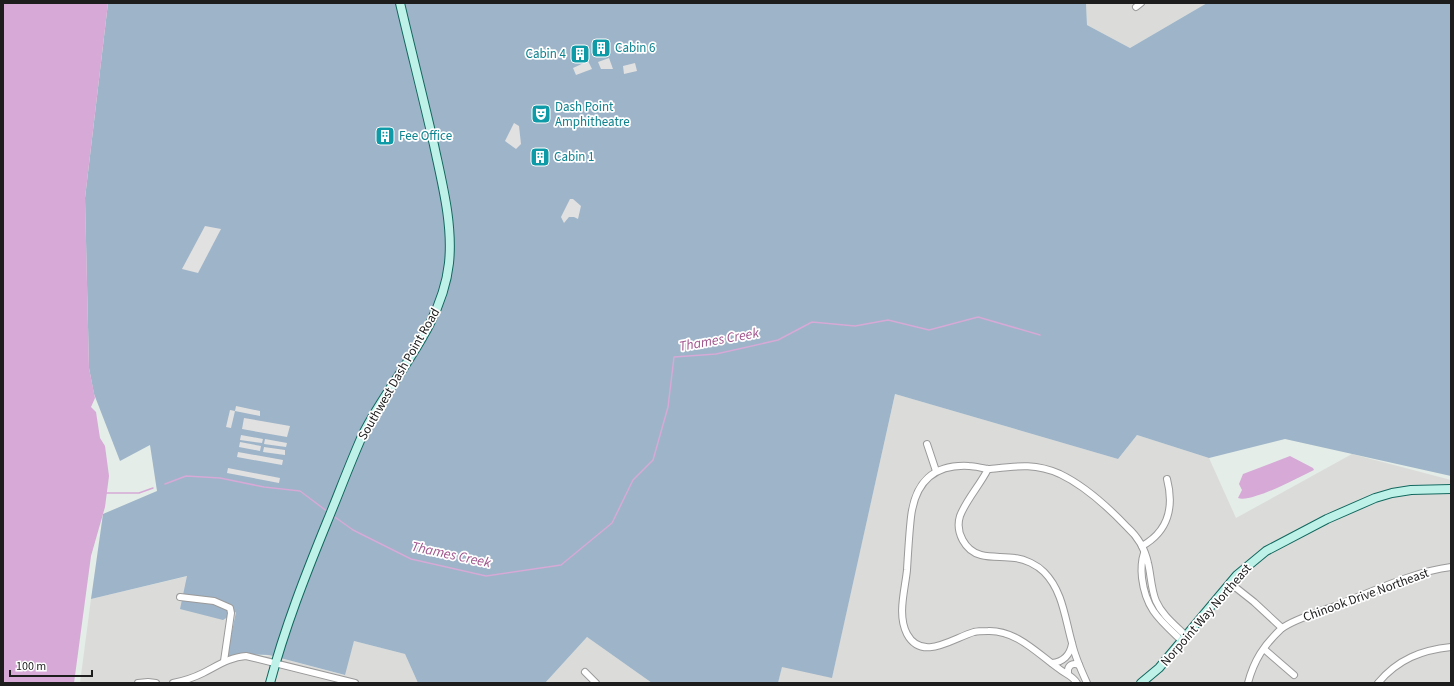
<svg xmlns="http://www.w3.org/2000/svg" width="1454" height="686" viewBox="0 0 1454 686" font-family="'Source Sans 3',sans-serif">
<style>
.residential{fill:#dbdbda}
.forest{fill:#9eb4c8}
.parking{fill:#e1e1e1}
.water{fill:#d6a9d6}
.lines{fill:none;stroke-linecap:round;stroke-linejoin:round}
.stream{stroke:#d6a9d6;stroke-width:1.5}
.street-casing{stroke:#9a9a9a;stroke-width:8}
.secondary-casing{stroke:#11685e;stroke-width:10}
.street{stroke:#fff;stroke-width:6}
.secondary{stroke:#bef2e9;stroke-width:8}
.labels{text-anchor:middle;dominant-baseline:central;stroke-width:3.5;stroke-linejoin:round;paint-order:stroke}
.culture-label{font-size:13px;fill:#0d838f;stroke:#fff;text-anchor:start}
.street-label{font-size:13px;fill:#1d1d1d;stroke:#fff}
.water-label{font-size:14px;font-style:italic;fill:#a2558d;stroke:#fff}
</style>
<rect width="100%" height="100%" fill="#e4ede8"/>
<g class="residential">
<path d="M 1086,3 L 1207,3 L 1130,48 L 1087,25 Z"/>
<path d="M 895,394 L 1118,459 L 1137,435 L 1209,458 L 1236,518 L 1352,454 L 1451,480 L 1451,683 L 778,683 L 782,666 L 832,677 Z"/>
<path d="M 188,576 L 236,612 L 226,659 L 259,658 L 269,655 L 344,675 L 354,641 L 405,654 L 418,683 L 80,683 L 91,599 Z"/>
<path d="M 587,637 L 652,683 L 545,683 Z"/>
</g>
<path class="forest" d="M 108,3 L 1086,3 L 1087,25 L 1130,48 L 1207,3 L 1451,3 L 1451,476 L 1285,439 L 1209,458 L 1137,435 L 1118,459 L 895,394 L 832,678 L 782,667 L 778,683 L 652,683 L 587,637 L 545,683 L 418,683 L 405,654 L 354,641 L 345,675 L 269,655 L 244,654 L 226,659 L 236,612 L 223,620 L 180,609 L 187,576 L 91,599 L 103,514 L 157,491 L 150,445 L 120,461 L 94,394 L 89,368 L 85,198 Z"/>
<g class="parking">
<path d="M 609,58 L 613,69 L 601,69 L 598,62 Z"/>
<path d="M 588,61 L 592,69 L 576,75 L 573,68 Z"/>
<path d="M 635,63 L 637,71 L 624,74 L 623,66 Z"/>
<path d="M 514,123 L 519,126 L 521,144 L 516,149 L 505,141 Z"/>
<path d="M 570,199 L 573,199 L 581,206 L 578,219 L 574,217 L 569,217 L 564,223 L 561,217 Z"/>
<path d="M 205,226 L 221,229 L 198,273 L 182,269 Z"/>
<path d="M 236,406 L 260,411 L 260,416 L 235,411 L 231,428 L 226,427 L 230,410 L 235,411 Z"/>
<path d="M 244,418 L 290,426 L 287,437 L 242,429 Z"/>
<path d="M 241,435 L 263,439 L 262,443 L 240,440 Z"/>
<path d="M 265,439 L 287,443 L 286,447 L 264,444 Z"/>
<path d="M 240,442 L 261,446 L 260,451 L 239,447 Z"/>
<path d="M 264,447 L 285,450 L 285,455 L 263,452 Z"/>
<path d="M 238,452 L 283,460 L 282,465 L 237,457 Z"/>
<path d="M 228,468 L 280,478 L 279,483 L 227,473 Z"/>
</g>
<g class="water">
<path d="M 3,3 L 108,3 L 85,198 L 89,368 L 95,398 L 91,407 L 96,412 L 100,438 L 105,446 L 109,476 L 105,507 L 91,556 L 74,683 L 3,683 Z"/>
<path d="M 1290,456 L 1313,468 L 1314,470 C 1299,477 1252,503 1238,498 L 1242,490 L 1239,484 L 1243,474 Z"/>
</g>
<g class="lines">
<g class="stream">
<path d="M 165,484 L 186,476 L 220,478 L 264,487 L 300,491 L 328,512"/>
<path d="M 105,493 L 139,493 L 153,488"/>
<path d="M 332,515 L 353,530 L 411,559 L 486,576 L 561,565 L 612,523 L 633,480 L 653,460 L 668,407 L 674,357 L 716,354 L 778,340 L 812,322 L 855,326 L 888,320 L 929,330 L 978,317 L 1040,335"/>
</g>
<defs>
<g id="street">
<path d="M 1136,7 L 1141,3"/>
<path d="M 927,444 L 936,471"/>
<path d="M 988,469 C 980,485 966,500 960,516 C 955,532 965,551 981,555 C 992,558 1004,556 1015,558 C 1025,559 1037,565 1044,572 C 1063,591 1065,619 1072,643 C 1075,657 1081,670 1087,683"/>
<path d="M 1142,546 C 1169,531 1174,506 1167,479"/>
<path d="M 1144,553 C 1141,562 1141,569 1142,578 C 1146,610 1160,620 1182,641"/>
<path d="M 1230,583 L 1254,602 L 1282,628"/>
<path d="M 180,597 L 214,601 L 230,608 L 231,613 L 224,661"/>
<path d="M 1264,649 L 1294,675"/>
<path d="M 1052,663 C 1063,662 1070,655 1072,644"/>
<path d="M 585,672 L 596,683"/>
<path d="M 1068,673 C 1067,666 1072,662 1079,665"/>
<path d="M 138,683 L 148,682 L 156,683"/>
<path d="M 173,683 C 183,681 193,678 203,673 C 217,666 230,657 246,656 L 355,683"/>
<path d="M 1077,683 C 1072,675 1065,674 1058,668 C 1037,653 1016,630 988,631 C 983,631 978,631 974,632 C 953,638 922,662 907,634 C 897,615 905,590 907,570 C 908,553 909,535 911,517 C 915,483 933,464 969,466 C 976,466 984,469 990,469 C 1017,466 1035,463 1060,474 C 1085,486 1108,507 1127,527 C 1137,536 1145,549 1148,563 C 1151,575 1151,589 1156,601 C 1162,615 1175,625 1186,636"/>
<path d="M 1248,683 C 1254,660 1264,645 1281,629 C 1292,620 1321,611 1335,606 C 1372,592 1412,572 1451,567"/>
<path d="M 1378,683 C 1398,659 1422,650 1451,647"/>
</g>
<g id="secondary">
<path d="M 270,683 C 285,627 305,576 327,522 C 339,493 350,463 363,434 C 391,378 442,328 449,263 C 453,224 442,183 434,145 C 423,97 411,50 400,3"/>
<path d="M 1141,683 L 1159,668 L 1237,575 L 1266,551 L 1327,519 L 1375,498 L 1392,493 L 1411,490 L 1451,489"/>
</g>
</defs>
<use href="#street" class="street-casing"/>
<use href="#secondary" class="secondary-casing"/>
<use href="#street" class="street"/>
<use href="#secondary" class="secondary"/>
</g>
<defs>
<symbol id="building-square" viewBox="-11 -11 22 22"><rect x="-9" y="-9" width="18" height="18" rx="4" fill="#0f9aa8" stroke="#fff"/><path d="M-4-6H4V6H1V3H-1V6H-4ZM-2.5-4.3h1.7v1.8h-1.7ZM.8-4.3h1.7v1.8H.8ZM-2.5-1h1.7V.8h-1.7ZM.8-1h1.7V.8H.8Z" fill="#fff"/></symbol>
<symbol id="theatre-square" viewBox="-11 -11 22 22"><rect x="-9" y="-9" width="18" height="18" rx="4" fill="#0f9aa8" stroke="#fff"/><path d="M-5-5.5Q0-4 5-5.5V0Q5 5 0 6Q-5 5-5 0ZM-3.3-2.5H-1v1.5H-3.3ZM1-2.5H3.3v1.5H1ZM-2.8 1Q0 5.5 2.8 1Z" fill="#fff"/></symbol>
</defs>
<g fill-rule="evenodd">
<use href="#building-square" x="590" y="37" width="22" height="22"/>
<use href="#building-square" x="569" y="43" width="22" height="22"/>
<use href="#theatre-square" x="530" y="103" width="22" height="22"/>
<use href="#building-square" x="374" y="125" width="22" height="22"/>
<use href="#building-square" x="529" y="146" width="22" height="22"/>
</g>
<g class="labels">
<g class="culture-label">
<text x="615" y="48">Cabin 6</text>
<text x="566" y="54" text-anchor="end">Cabin 4</text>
<text x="555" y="107">Dash Point<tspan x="555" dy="15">Amphitheatre</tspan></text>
<text x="399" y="136">Fee Office</text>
<text x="554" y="157">Cabin 1</text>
</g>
<g class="street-label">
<text transform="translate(399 374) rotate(-60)">Southwest Dash Point Road</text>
<text transform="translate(1366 595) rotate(-20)">Chinook Drive Northeast</text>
<text transform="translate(1206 615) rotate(-49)">Norpoint Way Northeast</text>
</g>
<g class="water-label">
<text transform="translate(719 340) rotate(-10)">Thames Creek</text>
<text transform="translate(451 555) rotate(12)">Thames Creek</text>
</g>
</g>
<rect width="1454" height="686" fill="none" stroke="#1d1d1d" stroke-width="8"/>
<path d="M10 670v6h82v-6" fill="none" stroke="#1d1d1d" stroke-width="2"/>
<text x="16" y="670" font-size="12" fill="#1d1d1d" stroke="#ffffff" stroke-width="3" paint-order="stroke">100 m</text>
</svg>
